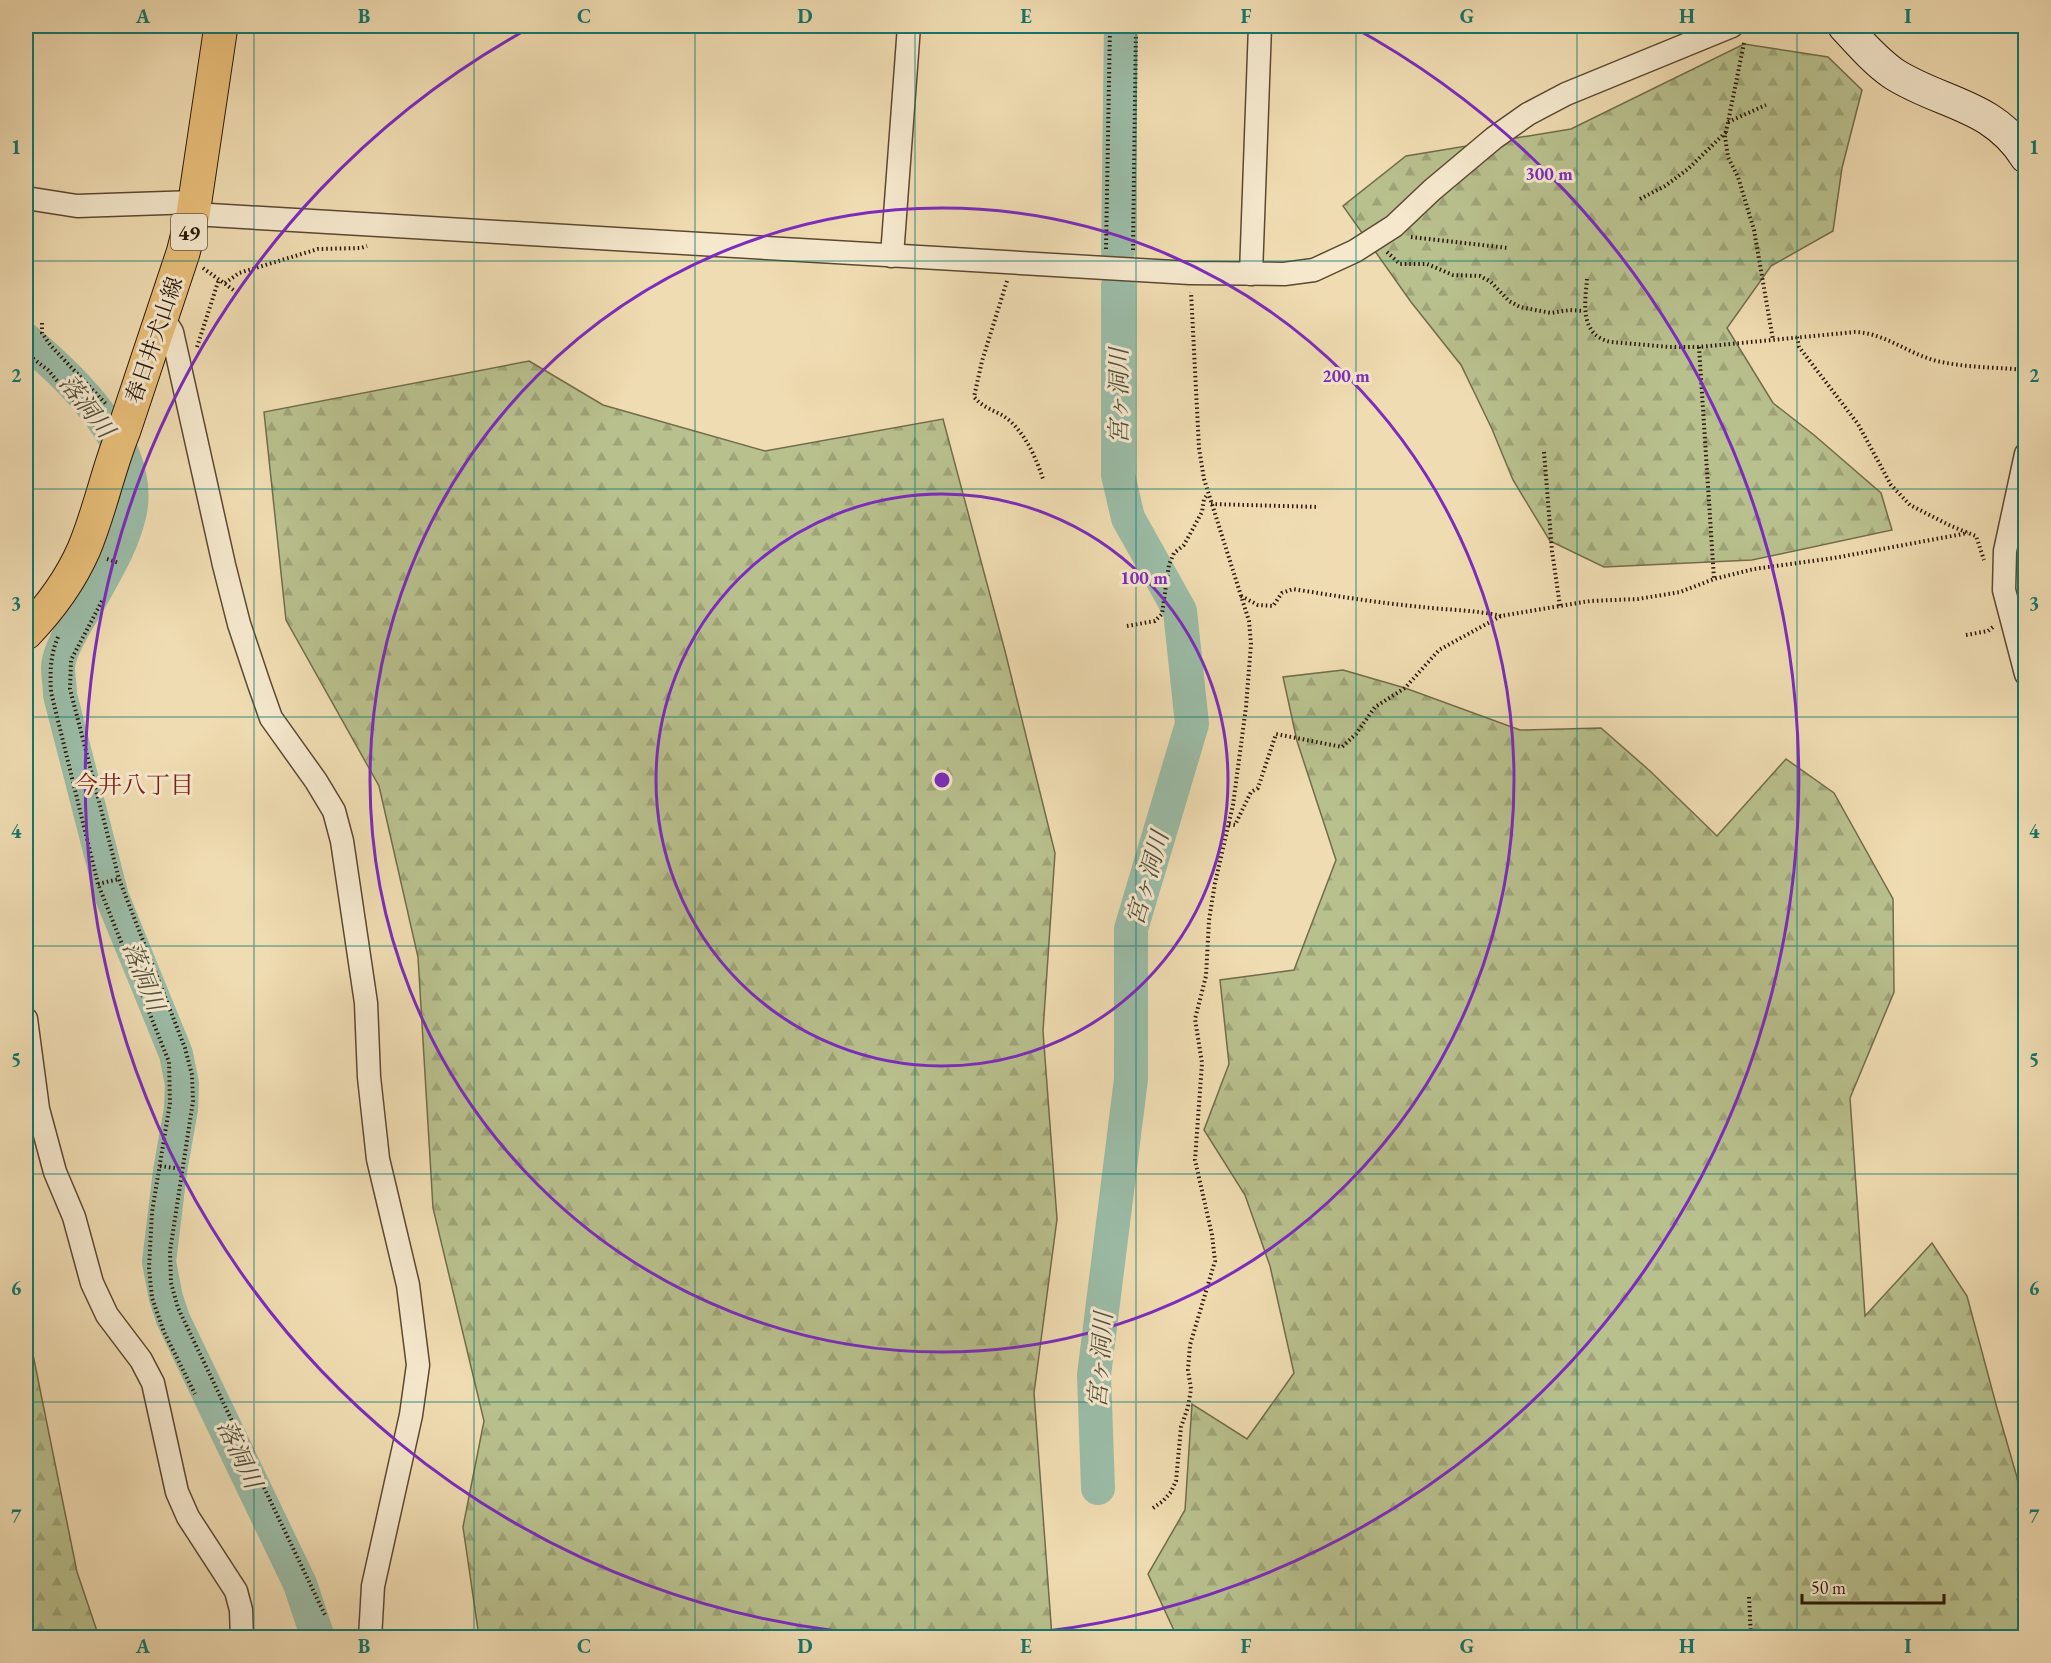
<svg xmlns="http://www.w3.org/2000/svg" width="2051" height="1663" viewBox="0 0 2051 1663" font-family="'EB Garamond','Noto Serif JP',serif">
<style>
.forest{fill:url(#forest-firs);stroke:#726c4a;stroke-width:1.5}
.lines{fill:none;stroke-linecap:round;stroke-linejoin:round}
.river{stroke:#9bbca7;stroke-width:34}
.street-casing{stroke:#5c4831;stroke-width:25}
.secondary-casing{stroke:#2b1706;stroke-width:34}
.primary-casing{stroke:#2b1706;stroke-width:35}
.path{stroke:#2b1706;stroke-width:4;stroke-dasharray:1.5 3;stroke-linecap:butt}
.street{stroke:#f5e8cd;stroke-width:22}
.secondary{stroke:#f5e8cd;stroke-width:32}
.primary{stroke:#e8be79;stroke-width:33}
.grid{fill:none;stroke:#0f766e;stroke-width:1.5;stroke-opacity:0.55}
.ring{fill:none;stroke:#7b2cbf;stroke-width:3}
.labels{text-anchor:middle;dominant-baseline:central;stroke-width:6;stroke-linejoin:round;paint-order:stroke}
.shield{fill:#f5e8cd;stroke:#685642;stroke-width:1.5}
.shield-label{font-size:21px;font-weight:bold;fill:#2b1706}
.street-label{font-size:22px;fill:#2b1706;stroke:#f5e8cd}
.water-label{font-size:24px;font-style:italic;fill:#52513e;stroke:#f5e8cd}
.neighbourhood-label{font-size:24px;fill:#7a1f14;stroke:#f5e8cd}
.centre{fill:#7b2cbf;stroke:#f5e8cd;stroke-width:3}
.ring-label{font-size:18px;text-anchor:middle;font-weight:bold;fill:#7b2cbf;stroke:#f5e8cd;stroke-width:6;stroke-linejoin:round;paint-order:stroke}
.neatline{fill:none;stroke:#0f766e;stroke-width:2}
.grid-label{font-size:20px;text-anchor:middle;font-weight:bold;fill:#0f766e}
</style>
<defs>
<pattern id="forest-firs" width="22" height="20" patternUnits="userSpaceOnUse" patternTransform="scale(1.5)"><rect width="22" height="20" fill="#b8c08d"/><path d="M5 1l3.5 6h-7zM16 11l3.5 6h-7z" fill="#9ea478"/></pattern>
</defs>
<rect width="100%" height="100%" fill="#f0dcb2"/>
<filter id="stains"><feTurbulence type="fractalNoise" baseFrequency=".00333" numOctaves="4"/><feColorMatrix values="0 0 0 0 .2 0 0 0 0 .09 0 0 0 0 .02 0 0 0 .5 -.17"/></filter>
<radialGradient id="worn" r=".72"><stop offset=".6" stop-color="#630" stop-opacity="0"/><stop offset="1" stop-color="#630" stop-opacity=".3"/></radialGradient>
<g class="forest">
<path d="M 1744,44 L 1828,57 L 1862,90 L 1842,168 L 1833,231 L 1771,266 L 1727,328 L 1773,403 L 1814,435 L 1881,493 L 1892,530 L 1752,560 L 1604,567 L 1550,541 L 1513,480 L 1492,429 L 1461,365 L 1411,302 L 1343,206 L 1406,156 L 1571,129 Z"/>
<path d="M 529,361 L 603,405 L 765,451 L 943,419 L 1005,651 L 1055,853 L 1043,1031 L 1057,1219 L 1034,1393 L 1052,1637 L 479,1637 L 463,1527 L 484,1421 L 433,1208 L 418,957 L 379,786 L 286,620 L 264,412 Z"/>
<path d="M 1343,670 L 1405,688 L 1520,730 L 1601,728 L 1650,771 L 1717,836 L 1786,759 L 1834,793 L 1893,899 L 1894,992 L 1850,1098 L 1865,1316 L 1932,1243 L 1967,1296 L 1997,1408 L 2025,1505 L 2025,1637 L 1177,1637 L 1148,1574 L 1185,1510 L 1192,1404 L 1247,1439 L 1294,1373 L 1270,1266 L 1245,1195 L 1204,1130 L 1229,1064 L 1220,980 L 1294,970 L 1336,860 L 1297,741 L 1283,677 Z"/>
<path d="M 26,1320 L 77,1572 L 99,1637 L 26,1637 Z"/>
</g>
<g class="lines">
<g class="river">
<path d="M 1118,251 L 1121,26"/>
<path d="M 26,340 C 71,378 143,445 130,511 C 124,542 106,571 91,598 C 81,616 59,647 58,667 C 58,676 60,686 60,695 L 112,897 L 176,1054 L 182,1084 L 181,1109 L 170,1171 L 159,1262 L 166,1298 L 173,1319 L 300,1584 L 318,1638"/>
<path d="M 1098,1488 L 1094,1375 L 1131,1079 L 1131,929 L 1192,724 L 1180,611 L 1128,518 L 1118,475 L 1118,286"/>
</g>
<defs>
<g id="street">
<path d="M 26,198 L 77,206 L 195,202"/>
<path d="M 193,214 L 1190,273 L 1284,274 L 1314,270 L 1355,251 L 1394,226 L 1432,190 L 1494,138 L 1528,114 L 1566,94 L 1732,26"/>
<path d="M 892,256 L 909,26"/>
<path d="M 1251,274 L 1260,26"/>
<path d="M 162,316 L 172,332 L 224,565 L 239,624 L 259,684 L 271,718 L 316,781 L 334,811 L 342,841 L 366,1003 L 369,1077 L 378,1159 L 408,1285 L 418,1365 L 411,1415 L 373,1586 L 370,1638"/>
<path d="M 2026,454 L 2005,551 L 2004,590 L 2026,674"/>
<path d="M 26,1019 L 38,1109 L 55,1172 L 74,1217 L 92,1283 L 107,1315 L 141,1360 L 153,1383 L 177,1492 L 188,1517 L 236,1591 L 241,1610 L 242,1638"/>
</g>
<path id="secondary" d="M 1844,26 C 1860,43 1875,61 1894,74 C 1941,104 1993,104 2026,157"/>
<path id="primary" d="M 26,633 C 50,608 70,581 84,549 C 100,511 108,469 124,430 L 183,253 L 193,214 L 221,26"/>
</defs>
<use href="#street" class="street-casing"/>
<use href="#secondary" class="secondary-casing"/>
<use href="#primary" class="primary-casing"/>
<g class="path">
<path d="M 2022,26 L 2026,31"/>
<path d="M 1744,43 L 1725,137 L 1728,157 L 1738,177 L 1754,230 L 1773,340"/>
<path d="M 1728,122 L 1766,105"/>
<path d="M 1640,199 L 1665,186 L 1688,169 L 1726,132"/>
<path d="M 1411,237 L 1508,248"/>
<path d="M 1106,249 L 1110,26"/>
<path d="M 1133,250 L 1136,26"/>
<path d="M 1387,252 L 1400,264 L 1427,264 L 1453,275 L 1480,276 L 1491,282 L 1509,301 L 1520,307 L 1551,313 L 1570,310 L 1584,311"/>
<path d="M 203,268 L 239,294"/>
<path d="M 1587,279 C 1585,303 1579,335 1611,342 L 1670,347 L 1699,347 L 1855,332 C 1884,333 1906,352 1933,360 C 1963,368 1995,367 2026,370"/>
<path d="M 1007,281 L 982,361 L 974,397 C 985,410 999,411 1010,421 C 1027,437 1036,458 1043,479"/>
<path d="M 225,283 L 239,273 L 318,249 L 361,248 L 367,246"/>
<path d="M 42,323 L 42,333 L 51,346 L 107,405"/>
<path d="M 1797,337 L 1799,347 L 1858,424 L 1891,485 L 1910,505 L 1951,526 L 1976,536 L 1984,560"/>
<path d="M 197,347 L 219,279"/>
<path d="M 1699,347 L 1714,579"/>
<path d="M 26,353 L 48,370 L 97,428"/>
<path d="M 1544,452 L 1552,551 L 1560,606"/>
<path d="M 1211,504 L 1319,507"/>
<path d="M 107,559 L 119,563"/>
<path d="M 1241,596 L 1258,605 L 1273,606 L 1282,593 L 1293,589 C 1336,596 1379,603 1422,607 C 1447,610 1477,610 1501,616"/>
<path d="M 102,601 L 71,660 L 70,689 L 119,879 L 185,1048 L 192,1075 L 193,1101 L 170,1251 L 171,1283 L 178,1308 L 325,1615"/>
<path d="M 1127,626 L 1155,621 L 1162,614 L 1169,565 L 1174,553 L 1184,545 L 1202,512 L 1204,499 L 1208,494"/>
<path d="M 1966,635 L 1988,631 L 1993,627"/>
<path d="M 58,637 C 50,656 50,672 51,692 L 98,884 L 169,1062 L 170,1103 L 152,1212 L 149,1268 L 152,1298 L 164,1332 L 195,1394"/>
<path d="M 1229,824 L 1235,825 L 1251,792 L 1258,788 L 1276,734 L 1342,747 L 1356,734 L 1375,707 L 1405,688 L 1439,650 L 1501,616 L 1590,601 L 1638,599 L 1680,592 L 1714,579 L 1754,569 L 1834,558 L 1968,533"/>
<path d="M 98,884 L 119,879"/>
<path d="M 160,1166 L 182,1169"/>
<path d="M 1153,1508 L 1163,1501 L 1171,1492 L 1176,1481 L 1181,1427 L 1188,1407 L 1191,1389 L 1188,1370 L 1190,1345 L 1215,1261 L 1212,1235 L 1195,1160 L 1202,1063 L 1195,1019 L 1206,976 L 1209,920 L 1215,883 L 1233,805 L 1246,707 L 1251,644 L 1249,621 L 1204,479 L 1199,448 L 1191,292"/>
<path d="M 1749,1597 L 1751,1638"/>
</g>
<use href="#street" class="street"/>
<use href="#secondary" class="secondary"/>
<use href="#primary" class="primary"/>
</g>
<path class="grid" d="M 254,26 L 254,1638M 474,26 L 474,1638M 695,26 L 695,1638M 915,26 L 915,1638M 1136,26 L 1136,1638M 1356,26 L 1356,1638M 1577,26 L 1577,1638M 1797,26 L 1797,1638M 26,261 L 2026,261M 26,489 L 2026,489M 26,717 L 2026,717M 26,946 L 2026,946M 26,1174 L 2026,1174M 26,1402 L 2026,1402"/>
<g class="ring">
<circle cx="942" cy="780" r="286"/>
<circle cx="942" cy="780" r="572"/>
<path d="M912 1637A858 858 0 0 1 533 26M1351 26A858 858 0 0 1 972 1637"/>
</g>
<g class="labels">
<rect class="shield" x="171" y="214" width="36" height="36" rx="4.5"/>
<g class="shield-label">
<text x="189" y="232">49</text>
</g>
<g class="street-label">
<text transform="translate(154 340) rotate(-71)">春日井犬山線</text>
</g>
<g class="water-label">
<text transform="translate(1118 396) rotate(-90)">宮ヶ洞川</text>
<text transform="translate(87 406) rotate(52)">落洞川</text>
<text transform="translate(1147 878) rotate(-74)">宮ヶ洞川</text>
<text transform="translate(144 976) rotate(68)">落洞川</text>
<text transform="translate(1100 1360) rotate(-86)">宮ヶ洞川</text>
<text transform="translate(240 1454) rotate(65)">落洞川</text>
</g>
<g class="neighbourhood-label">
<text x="134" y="784">今井八丁目</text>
</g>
</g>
<circle cx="942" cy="780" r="9" class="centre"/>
<g class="ring-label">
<text x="1549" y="180">300 m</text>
<text x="1346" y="382">200 m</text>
<text x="1144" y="584">100 m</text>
</g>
<rect width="2051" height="1663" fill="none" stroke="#f0dcb2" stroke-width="66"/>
<path d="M1802 1594v9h142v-9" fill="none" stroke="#2b1706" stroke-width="3"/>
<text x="1811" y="1594" font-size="18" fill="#2b1706" stroke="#f5e8cd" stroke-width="4.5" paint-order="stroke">50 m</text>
<rect x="33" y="33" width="1985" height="1597" class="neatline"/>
<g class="grid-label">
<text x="143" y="23">A</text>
<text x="364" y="23">B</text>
<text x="584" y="23">C</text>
<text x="805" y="23">D</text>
<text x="1026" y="23">E</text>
<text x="1246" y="23">F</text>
<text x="1467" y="23">G</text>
<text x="1687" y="23">H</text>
<text x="1908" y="23">I</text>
<text x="16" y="154">1</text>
<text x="2034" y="154">1</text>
<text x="16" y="382">2</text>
<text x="2034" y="382">2</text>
<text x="16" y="610">3</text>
<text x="2034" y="610">3</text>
<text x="16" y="838">4</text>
<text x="2034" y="838">4</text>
<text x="16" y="1066">5</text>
<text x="2034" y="1066">5</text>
<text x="16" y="1295">6</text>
<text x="2034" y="1295">6</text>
<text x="16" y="1523">7</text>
<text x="2034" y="1523">7</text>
<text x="143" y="1653">A</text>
<text x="364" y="1653">B</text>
<text x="584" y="1653">C</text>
<text x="805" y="1653">D</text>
<text x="1026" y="1653">E</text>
<text x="1246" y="1653">F</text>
<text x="1467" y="1653">G</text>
<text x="1687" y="1653">H</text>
<text x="1908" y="1653">I</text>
</g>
<rect width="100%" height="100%" filter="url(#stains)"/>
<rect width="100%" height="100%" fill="url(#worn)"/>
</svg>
